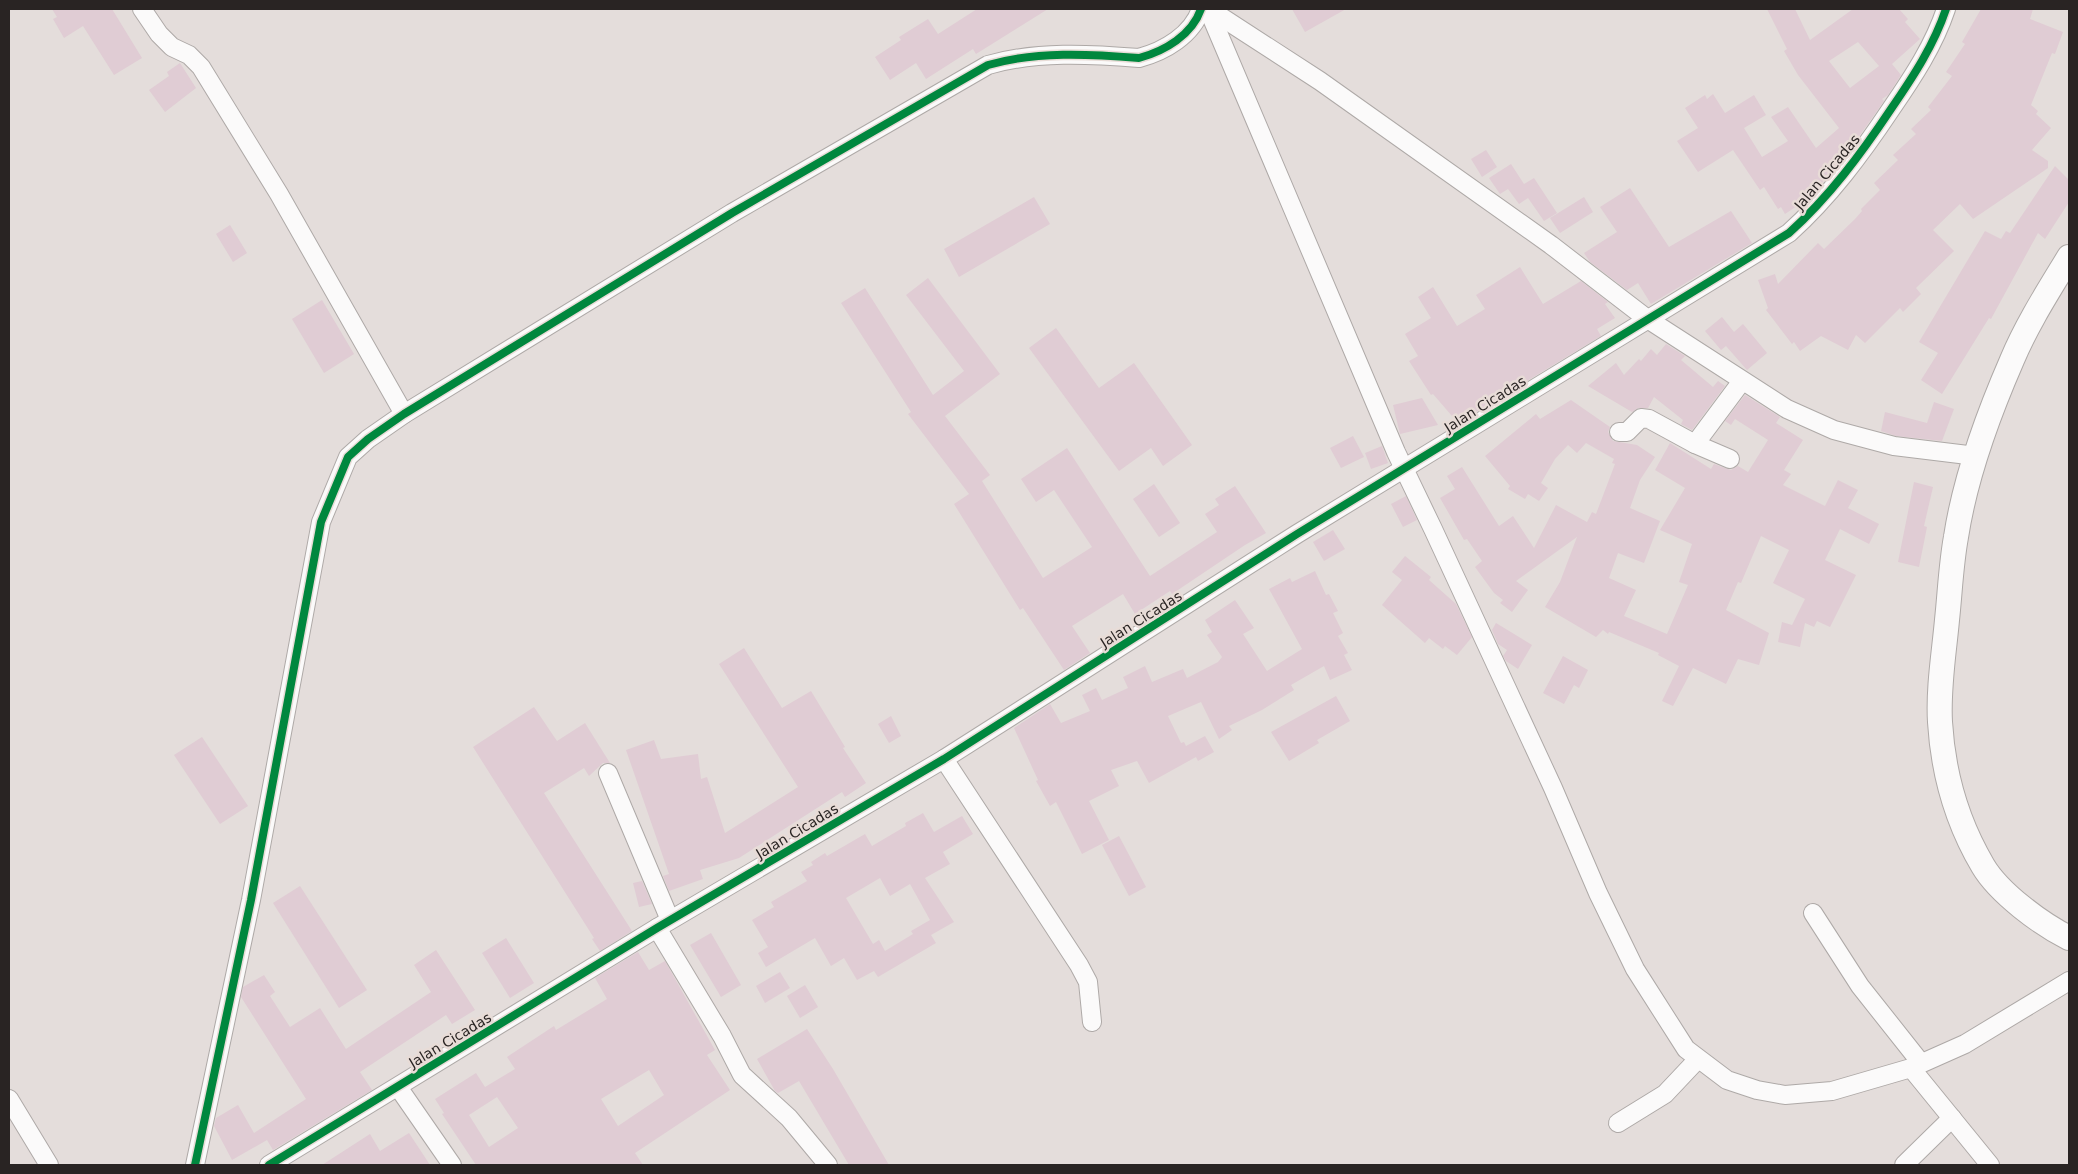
<svg xmlns="http://www.w3.org/2000/svg" width="2078" height="1174" viewBox="0 0 2078 1174" font-family="'DejaVu Sans',sans-serif">
<style>
.building{fill:#e0ccd4;fill-rule:evenodd}
.lines{fill:none;stroke-linecap:round;stroke-linejoin:round}
.minor-casing{stroke:#aea9a7;stroke-width:20}
.secondary-casing{stroke:#aea9a7;stroke-width:26}
.minor{stroke:#fbfafa;stroke-width:18}
.secondary{stroke:#fbfafa;stroke-width:24}
.cycleway-casing{stroke:#e8dcd7;stroke-width:11}
.cycleway{stroke:#00873e;stroke-width:8}
.labels{text-anchor:middle;dominant-baseline:central;stroke-width:5;stroke-linejoin:round;paint-order:stroke}
.street-label{font-size:14px;fill:#292423;stroke:#e8dcd7}
</style>
<rect width="100%" height="100%" fill="#e4dddb"/>
<g class="building">
<path d="M 52,9 L 112,9 L 142,58 L 114,75 L 83,26 L 64,38 L 53,19 L 57,17 Z"/>
<path d="M 977,9 L 1048,9 L 976,54 L 973,49 L 926,79 L 916,63 L 890,80 L 875,57 L 901,40 L 899,37 L 928,19 L 938,34 Z"/>
<path d="M 1292,9 L 1346,9 L 1305,32 Z"/>
<path d="M 1767,9 L 1795,9 L 1810,40 L 1853,9 L 1899,9 L 1908,19 L 1905,22 L 1920,39 L 1892,64 L 1901,75 L 1888,95 L 1882,99 L 1884,101 L 1848,152 L 1809,198 L 1785,214 L 1781,207 L 1778,209 L 1764,187 L 1760,190 L 1733,150 L 1698,172 L 1677,141 L 1698,128 L 1685,108 L 1705,95 L 1707,99 L 1713,94 L 1725,113 L 1754,95 L 1766,115 L 1744,128 L 1762,157 L 1788,141 L 1771,117 L 1788,107 L 1816,148 L 1839,128 L 1798,75 L 1784,51 L 1787,49 ZM 1858,42 L 1879,66 L 1850,88 L 1829,61 Z"/>
<path d="M 1981,9 L 2033,9 L 2030,19 L 2063,32 L 2055,54 L 2052,53 L 2031,105 L 2038,111 L 2036,114 L 2051,128 L 2032,150 L 2048,161 L 2048,168 L 1973,219 L 1960,204 L 1933,230 L 1954,251 L 1916,288 L 1921,294 L 1903,312 L 1900,308 L 1865,343 L 1856,335 L 1848,350 L 1821,336 L 1800,351 L 1794,342 L 1792,344 L 1766,310 L 1768,308 L 1758,280 L 1775,274 L 1778,284 L 1818,243 L 1824,249 L 1855,219 L 1862,211 L 1861,209 L 1880,190 L 1874,183 L 1898,160 L 1893,155 L 1916,134 L 1911,129 L 1931,110 L 1928,107 L 1952,76 L 1946,72 L 1965,44 L 1962,42 Z"/>
<path d="M 180,63 L 196,88 L 165,112 L 149,90 L 169,76 L 167,72 Z"/>
<path d="M 1486,150 L 1497,167 L 1482,177 L 1471,159 Z"/>
<path d="M 1511,164 L 1524,184 L 1534,178 L 1557,213 L 1544,221 L 1528,198 L 1519,204 L 1508,189 L 1500,194 L 1489,178 Z"/>
<path d="M 2055,166 L 2069,180 L 2069,202 L 2045,239 L 2038,233 L 1991,319 L 1989,318 L 1942,394 L 1921,380 L 1938,353 L 1919,342 L 1985,231 L 2001,239 L 2006,231 L 2010,233 Z"/>
<path d="M 1630,188 L 1669,247 L 1731,211 L 1752,243 L 1651,304 L 1638,283 L 1627,290 L 1590,262 L 1584,253 L 1617,232 L 1600,207 Z"/>
<path d="M 1034,197 L 1050,224 L 959,277 L 944,249 Z"/>
<path d="M 1584,197 L 1593,212 L 1560,233 L 1550,218 Z"/>
<path d="M 230,225 L 247,253 L 233,262 L 216,234 Z"/>
<path d="M 1520,267 L 1543,304 L 1581,281 L 1608,302 L 1605,304 L 1615,318 L 1597,329 L 1601,336 L 1458,423 L 1433,394 L 1431,395 L 1409,361 L 1418,356 L 1405,334 L 1431,318 L 1418,297 L 1433,287 L 1457,326 L 1485,309 L 1476,295 Z"/>
<path d="M 928,278 L 1000,374 L 945,416 L 990,475 L 982,481 L 1043,578 L 1092,547 L 1054,490 L 1036,502 L 1021,479 L 1067,448 L 1150,576 L 1217,532 L 1205,514 L 1219,505 L 1215,499 L 1235,486 L 1266,533 L 1245,545 L 1172,594 L 1170,591 L 1135,614 L 1123,594 L 1072,626 L 1090,653 L 1064,670 L 1023,608 L 1020,610 L 954,504 L 969,494 L 908,414 L 911,412 L 841,303 L 865,288 L 933,395 L 964,371 L 906,295 Z"/>
<path d="M 322,300 L 354,354 L 324,373 L 292,319 Z"/>
<path d="M 1722,317 L 1734,332 L 1743,324 L 1767,353 L 1747,370 L 1726,346 L 1721,350 L 1705,331 Z"/>
<path d="M 1056,328 L 1099,388 L 1134,363 L 1192,445 L 1163,466 L 1151,448 L 1119,471 L 1029,348 Z"/>
<path d="M 1666,344 L 1685,356 L 1681,360 L 1713,387 L 1718,381 L 1725,386 L 1692,430 L 1681,424 L 1683,420 L 1654,397 L 1648,408 L 1638,408 L 1632,412 L 1588,386 L 1616,363 L 1624,375 L 1639,359 L 1641,361 L 1651,349 L 1657,355 Z"/>
<path d="M 1745,395 L 1780,417 L 1776,423 L 1803,440 L 1784,470 L 1791,474 L 1783,485 L 1825,506 L 1838,480 L 1858,490 L 1848,508 L 1879,524 L 1869,544 L 1840,529 L 1825,560 L 1856,575 L 1830,627 L 1817,621 L 1814,627 L 1805,623 L 1800,647 L 1778,642 L 1782,622 L 1792,625 L 1805,599 L 1773,583 L 1789,550 L 1761,536 L 1741,583 L 1738,582 L 1726,610 L 1769,633 L 1759,665 L 1738,659 L 1726,684 L 1693,668 L 1673,706 L 1662,701 L 1679,666 L 1658,655 L 1659,653 L 1609,632 L 1608,634 L 1603,630 L 1596,637 L 1545,607 L 1560,582 L 1577,537 L 1516,581 L 1528,590 L 1512,612 L 1500,603 L 1503,600 L 1494,593 L 1475,567 L 1482,561 L 1467,539 L 1464,540 L 1440,498 L 1455,489 L 1447,476 L 1462,467 L 1499,526 L 1513,516 L 1534,548 L 1556,505 L 1587,522 L 1592,512 L 1596,514 L 1615,464 L 1612,463 L 1614,459 L 1586,443 L 1577,453 L 1568,445 L 1555,459 L 1541,483 L 1548,488 L 1539,501 L 1528,494 L 1525,499 L 1508,489 L 1510,486 L 1485,456 L 1536,414 L 1540,419 L 1571,400 L 1610,427 L 1608,432 L 1613,441 L 1637,445 L 1655,457 L 1640,480 L 1630,508 L 1660,521 L 1644,563 L 1618,553 L 1609,578 L 1636,590 L 1624,616 L 1667,634 L 1688,585 L 1679,582 L 1692,544 L 1660,530 L 1685,488 L 1655,470 L 1670,443 L 1711,469 L 1714,464 L 1731,470 L 1738,466 L 1748,472 L 1768,440 L 1735,419 L 1731,425 L 1725,421 Z"/>
<path d="M 1422,398 L 1438,425 L 1400,434 L 1393,405 Z"/>
<path d="M 1934,402 L 1954,409 L 1942,441 L 1896,436 L 1881,431 L 1885,412 L 1927,423 Z"/>
<path d="M 1353,436 L 1364,457 L 1341,468 L 1330,448 Z"/>
<path d="M 1382,446 L 1388,463 L 1371,469 L 1365,453 Z"/>
<path d="M 1914,482 L 1933,487 L 1924,526 L 1927,527 L 1919,567 L 1898,562 Z"/>
<path d="M 1154,484 L 1180,523 L 1159,537 L 1133,499 Z"/>
<path d="M 1406,496 L 1417,520 L 1403,527 L 1391,504 Z"/>
<path d="M 1333,530 L 1345,549 L 1324,561 L 1313,542 Z"/>
<path d="M 1405,556 L 1431,577 L 1429,580 L 1456,604 L 1472,637 L 1457,655 L 1445,646 L 1443,649 L 1429,638 L 1425,643 L 1382,605 L 1402,580 L 1392,572 Z"/>
<path d="M 1315,571 L 1326,595 L 1329,594 L 1338,611 L 1333,613 L 1343,633 L 1338,636 L 1348,653 L 1344,655 L 1352,670 L 1330,680 L 1324,666 L 1291,685 L 1294,690 L 1262,710 L 1229,726 L 1232,730 L 1219,739 L 1201,702 L 1168,716 L 1181,743 L 1184,742 L 1186,746 L 1205,736 L 1214,752 L 1198,761 L 1196,757 L 1149,783 L 1137,761 L 1111,770 L 1119,786 L 1089,801 L 1109,840 L 1082,854 L 1056,802 L 1050,806 L 1036,781 L 1038,780 L 1014,728 L 1050,704 L 1061,723 L 1090,711 L 1082,695 L 1096,688 L 1102,700 L 1128,688 L 1123,677 L 1145,666 L 1152,682 L 1183,669 L 1187,678 L 1218,662 L 1222,657 L 1207,635 L 1212,632 L 1205,620 L 1235,600 L 1254,628 L 1243,634 L 1267,671 L 1302,649 L 1269,589 L 1290,578 L 1292,582 Z"/>
<path d="M 1496,623 L 1532,645 L 1518,669 L 1506,661 L 1503,656 L 1507,650 L 1498,644 L 1492,630 Z"/>
<path d="M 744,648 L 782,708 L 811,691 L 845,747 L 843,748 L 866,783 L 845,797 L 842,792 L 739,858 L 700,870 L 703,879 L 669,891 L 663,876 L 669,874 L 626,750 L 654,740 L 661,759 L 698,754 L 701,779 L 707,777 L 725,833 L 798,787 L 719,664 Z"/>
<path d="M 1563,656 L 1588,670 L 1579,688 L 1574,685 L 1564,704 L 1543,693 Z"/>
<path d="M 1336,696 L 1350,721 L 1317,740 L 1319,743 L 1289,761 L 1271,732 Z"/>
<path d="M 534,707 L 557,741 L 585,723 L 610,763 L 603,763 L 589,776 L 584,768 L 544,793 L 632,931 L 600,951 L 592,939 L 594,938 L 473,747 Z"/>
<path d="M 891,716 L 901,736 L 889,743 L 878,724 Z"/>
<path d="M 202,737 L 248,806 L 220,824 L 174,755 Z"/>
<path d="M 923,813 L 934,832 L 962,816 L 973,834 L 943,852 L 950,864 L 925,878 L 954,922 L 931,935 L 936,943 L 878,977 L 874,971 L 857,980 L 844,958 L 831,966 L 815,938 L 766,967 L 758,953 L 768,947 L 752,920 L 774,907 L 771,902 L 807,881 L 801,872 L 813,865 L 811,862 L 825,853 L 827,856 L 865,834 L 872,846 L 906,826 L 905,823 ZM 880,878 L 890,896 L 910,884 L 930,920 L 911,931 L 913,934 L 885,951 L 879,940 L 873,944 L 846,898 Z"/>
<path d="M 1119,836 L 1146,887 L 1129,896 L 1102,845 Z"/>
<path d="M 642,881 L 652,904 L 639,907 L 633,883 Z"/>
<path d="M 300,886 L 367,990 L 339,1008 L 273,903 Z"/>
<path d="M 711,933 L 741,985 L 721,997 L 690,945 Z"/>
<path d="M 506,938 L 534,983 L 510,998 L 482,953 Z"/>
<path d="M 436,950 L 475,1010 L 452,1024 L 446,1015 L 360,1072 L 372,1090 L 273,1150 L 267,1140 L 232,1160 L 214,1126 L 216,1118 L 238,1105 L 254,1133 L 306,1099 L 241,997 L 243,987 L 264,975 L 275,992 L 270,996 L 290,1027 L 320,1008 L 346,1049 L 431,992 L 414,965 Z"/>
<path d="M 638,952 L 649,970 L 665,961 L 715,1050 L 707,1055 L 730,1090 L 635,1153 L 643,1165 L 476,1165 L 442,1114 L 444,1113 L 435,1099 L 476,1073 L 485,1087 L 515,1069 L 507,1057 L 554,1026 L 556,1030 L 607,999 L 595,978 ZM 649,1070 L 664,1095 L 618,1126 L 601,1099 ZM 497,1097 L 518,1128 L 489,1147 L 469,1115 Z"/>
<path d="M 780,972 L 790,988 L 765,1003 L 756,986 Z"/>
<path d="M 805,985 L 818,1007 L 800,1018 L 787,996 Z"/>
<path d="M 807,1029 L 833,1069 L 889,1165 L 849,1165 L 799,1081 L 778,1093 L 775,1091 L 757,1059 Z"/>
<path d="M 409,1133 L 430,1165 L 322,1165 L 370,1134 L 380,1151 Z"/>
</g>
<g class="lines">
<defs>
<g id="minor">
<path d="M 142,9 L 159,34 L 172,47 L 189,55 L 201,67 L 279,194 L 404,414"/>
<path d="M 1208,9 L 1396,452 L 1433,529 L 1553,788 L 1598,893 L 1635,969 L 1686,1049 L 1727,1080 L 1757,1090 L 1785,1095 L 1832,1091 L 1911,1068 L 1965,1044 L 2069,981"/>
<path d="M 1209,9 L 1320,81 L 1551,245 L 1646,318 L 1787,409 L 1834,430 L 1894,446 L 1976,456"/>
<path d="M 1619,432 L 1627,432 L 1641,418 L 1649,419 L 1695,444 L 1730,459"/>
<path d="M 1695,444 L 1742,381"/>
<path d="M 944,759 L 1079,965 L 1088,982 L 1092,1022"/>
<path d="M 608,773 L 670,920"/>
<path d="M 1813,913 L 1860,986 L 1921,1063"/>
<path d="M 657,928 L 722,1036 L 742,1075 L 789,1118 L 828,1165"/>
<path d="M 1911,1068 L 1990,1165"/>
<path d="M 398,1087 L 452,1165"/>
<path d="M 9,1099 L 49,1165"/>
<path d="M 1618,1123 L 1665,1094 L 1698,1059"/>
<path d="M 195,1165 L 251,900 L 321,522 L 348,457 L 368,439 L 404,414 L 732,213 L 988,65 C 1036,51 1090,54 1139,58 C 1165,51 1192,35 1201,9"/>
<path d="M 269,1165 L 657,928 L 944,759 L 1297,534 L 1789,233 C 1829,197 1861,154 1891,109 C 1913,77 1934,45 1946,9"/>
<path d="M 1904,1165 L 1952,1118"/>
</g>
<path id="secondary" d="M 2069,257 C 2049,290 2027,324 2012,360 C 1988,415 1965,478 1956,537 C 1951,564 1950,592 1947,620 C 1944,653 1938,688 1940,722 C 1943,772 1957,822 1983,866 C 1999,893 2041,924 2069,938"/>
</defs>
<use href="#minor" class="minor-casing"/>
<use href="#secondary" class="secondary-casing"/>
<use href="#minor" class="minor"/>
<use href="#secondary" class="secondary"/>
<defs>
<g id="cycleway">
<path d="M 195,1165 L 251,900 L 321,522 L 348,457 L 368,439 L 404,414 L 732,213 L 988,65 C 1036,51 1090,54 1139,58 C 1165,51 1192,35 1201,9"/>
<path d="M 269,1165 L 657,928 L 944,759 L 1297,534 L 1789,233 C 1829,197 1861,154 1891,109 C 1913,77 1934,45 1946,9"/>
</g>
</defs>
<use href="#cycleway" class="cycleway-casing"/>
<use href="#cycleway" class="cycleway"/>
</g>
<g class="labels">
<g class="street-label">
<text transform="translate(1827 172) rotate(-50)">Jalan Cicadas</text>
<text transform="translate(1485 404) rotate(-32)">Jalan Cicadas</text>
<text transform="translate(1141 619) rotate(-32)">Jalan Cicadas</text>
<text transform="translate(797 831) rotate(-31)">Jalan Cicadas</text>
<text transform="translate(450 1040) rotate(-31)">Jalan Cicadas</text>
</g>
</g>
<rect width="2078" height="1174" fill="none" stroke="#292423" stroke-width="20"/>
</svg>
